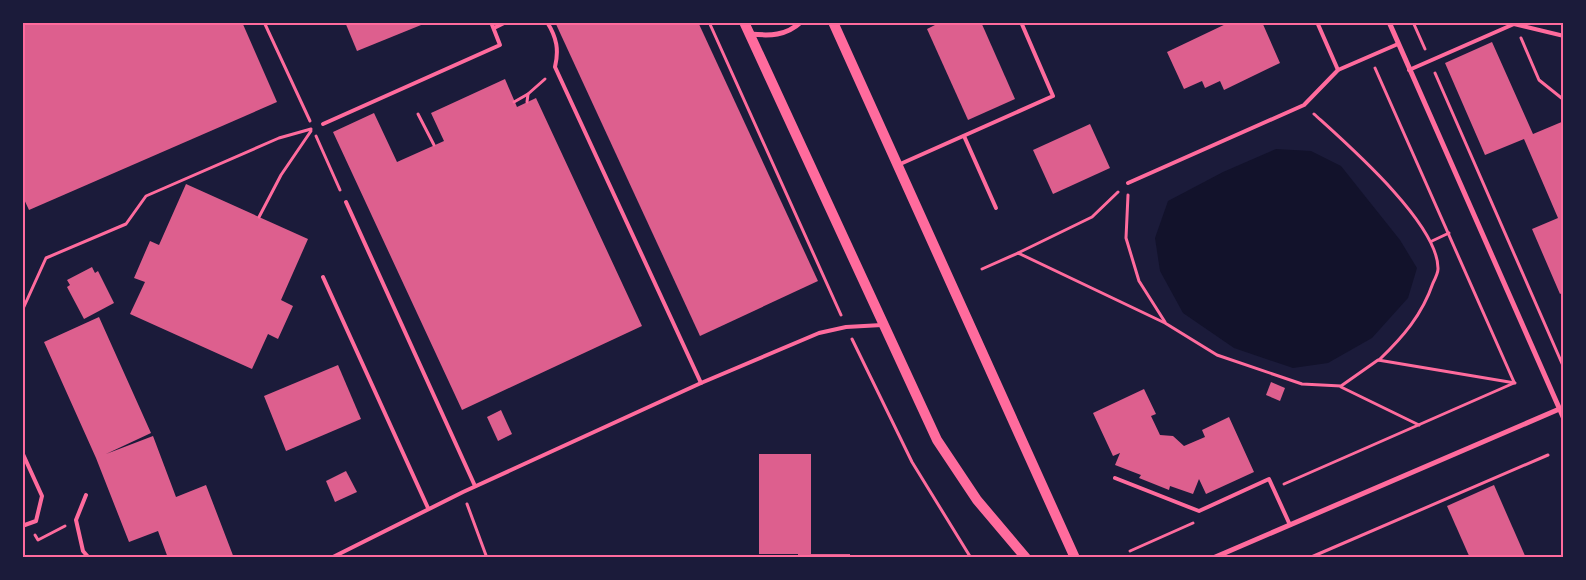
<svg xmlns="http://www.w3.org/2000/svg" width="1586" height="580" viewBox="0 0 1586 580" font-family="Manrope,sans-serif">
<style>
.water{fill:#12122b}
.building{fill:#dd5f8e}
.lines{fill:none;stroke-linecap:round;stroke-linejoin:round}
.path{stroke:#ff6b9d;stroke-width:3}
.service{stroke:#ff6b9d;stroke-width:4}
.minor{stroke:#ff6b9d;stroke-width:5}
.secondary{stroke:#ff6b9d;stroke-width:10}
.neatline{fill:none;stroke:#ff6b9d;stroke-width:2}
</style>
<rect width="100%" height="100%" fill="#1b1b3a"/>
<path class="water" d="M 1276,149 L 1311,151 L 1341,166 L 1400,240 L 1417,268 L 1408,298 L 1372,338 L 1328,363 L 1293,368 L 1234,348 L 1183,313 L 1160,271 L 1155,238 L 1168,201 L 1223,172 Z"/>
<g class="building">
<path d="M 22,22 L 242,22 L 277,102 L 29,210 L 22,195 Z"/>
<path d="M 345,22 L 426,22 L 426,23 L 357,51 Z"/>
<path d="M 555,22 L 698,22 L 818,281 L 700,336 Z"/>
<path d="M 941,22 L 981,22 L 1015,99 L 968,120 L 927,29 Z"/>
<path d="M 1230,22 L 1262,22 L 1280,63 L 1224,90 L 1220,81 L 1205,88 L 1202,81 L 1184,89 L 1167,52 Z"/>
<path d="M 1492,42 L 1533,134 L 1564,121 L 1564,292 L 1560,294 L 1532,229 L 1558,218 L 1524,139 L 1485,155 L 1445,63 Z"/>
<path d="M 505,79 L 517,107 L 536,98 L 642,326 L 462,410 L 333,132 L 374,113 L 397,162 L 444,141 L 431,113 Z"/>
<path d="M 1090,124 L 1110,168 L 1053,194 L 1033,150 Z"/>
<path d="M 186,184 L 308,239 L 281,300 L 293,306 L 278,339 L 268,334 L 252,369 L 130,314 L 145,282 L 134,278 L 150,241 L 159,245 Z"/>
<path d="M 92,267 L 95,273 L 98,271 L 114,303 L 84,319 L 67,287 L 70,285 L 67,280 Z"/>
<path d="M 99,317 L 151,433 L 106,454 L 153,436 L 176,497 L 206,485 L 234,558 L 168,558 L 158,531 L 129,542 L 96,458 L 44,342 Z"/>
<path d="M 338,365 L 361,419 L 286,451 L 264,396 Z"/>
<path d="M 1271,382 L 1285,388 L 1280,401 L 1266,395 Z"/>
<path d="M 1144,389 L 1156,414 L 1151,416 L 1160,435 L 1173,436 L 1184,446 L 1205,437 L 1202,430 L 1229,417 L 1254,472 L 1206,494 L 1199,479 L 1193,494 L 1170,486 L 1169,490 L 1139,478 L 1141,475 L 1115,465 L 1120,453 L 1113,456 L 1093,413 Z"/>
<path d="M 501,410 L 512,434 L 498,441 L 487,417 Z"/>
<rect x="759" y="454" width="52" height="100"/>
<path d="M 346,471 L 357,492 L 335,502 L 326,481 Z"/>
<path d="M 1494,485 L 1526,558 L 1470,558 L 1447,506 Z"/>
<rect x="798" y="554" width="52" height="4"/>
</g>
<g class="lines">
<g class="path">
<path d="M 264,22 L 310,121"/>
<path d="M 709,22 L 841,315"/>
<path d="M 1413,22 L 1425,49"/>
<path d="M 1521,38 L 1539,80 L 1564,100"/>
<path d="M 1375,68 L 1514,382"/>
<path d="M 1435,73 L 1564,368"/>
<path d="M 514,102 L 528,94"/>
<path d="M 527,102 L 528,94 L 545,79"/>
<path d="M 418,114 L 434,145"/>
<path d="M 1314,114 C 1347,144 1439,224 1438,269 C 1438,273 1435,279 1433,283 C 1422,315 1403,337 1379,360"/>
<path d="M 316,136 L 340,190"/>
<path d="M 1128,195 L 1126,238 L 1139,281 L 1165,322"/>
<path d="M 259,217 L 281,175 L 311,131"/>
<path d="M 1432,241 L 1449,233"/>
<path d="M 1018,253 L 1092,217 L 1118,192"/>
<path d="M 982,269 L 1018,253 L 1165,323 L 1217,355 L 1302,384 L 1341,386 L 1378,360 L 1515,383"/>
<path d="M 22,311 L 46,258 L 126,224 L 146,196 L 279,138 L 311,129"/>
<path d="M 852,339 L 912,462 L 971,558"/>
<path d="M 1341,387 L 1419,425"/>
<path d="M 1284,484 L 1514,383"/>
<path d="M 467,504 L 487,558"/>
<path d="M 35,535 L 38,540 L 65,526"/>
<path d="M 1130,551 L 1193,523"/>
<path d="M 1309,558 L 1548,455"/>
</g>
<g class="service">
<path d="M 547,22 C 557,38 559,50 555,67 L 701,383"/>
<path d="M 1317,22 L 1338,70"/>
<path d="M 494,28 L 506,22"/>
<path d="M 1409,70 L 1514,24 L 1564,36"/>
<path d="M 323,124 L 500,45 L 491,22"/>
<path d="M 964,136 L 996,208"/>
<path d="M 898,165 L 1053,96 L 1021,22"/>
<path d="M 1128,183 L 1304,105 L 1338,70 L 1398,44"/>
<path d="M 346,202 L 475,486"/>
<path d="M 323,277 L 428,508"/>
<path d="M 22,452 L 42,496 L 36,521 L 22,526"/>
<path d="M 1115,478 L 1199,511 L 1269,479 L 1290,525"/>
<path d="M 86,495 L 76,520 L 83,551 L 89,558"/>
<path d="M 331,558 L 463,492 L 701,383 L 819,333 L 846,327 L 882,325"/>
<path d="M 465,558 L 466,558"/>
</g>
<g class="minor">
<path d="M 1389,22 L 1564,419"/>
<path d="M 750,34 C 770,36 786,36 801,22"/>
<path d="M 1213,558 L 1564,407"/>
</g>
<g class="secondary">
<path d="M 744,22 L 937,440 L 977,500 L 1026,558"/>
<path d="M 833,22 L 1075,558"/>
</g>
</g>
<rect width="1586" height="580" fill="none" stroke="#1b1b3a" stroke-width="48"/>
<rect x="24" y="24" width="1538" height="532" class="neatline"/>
</svg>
